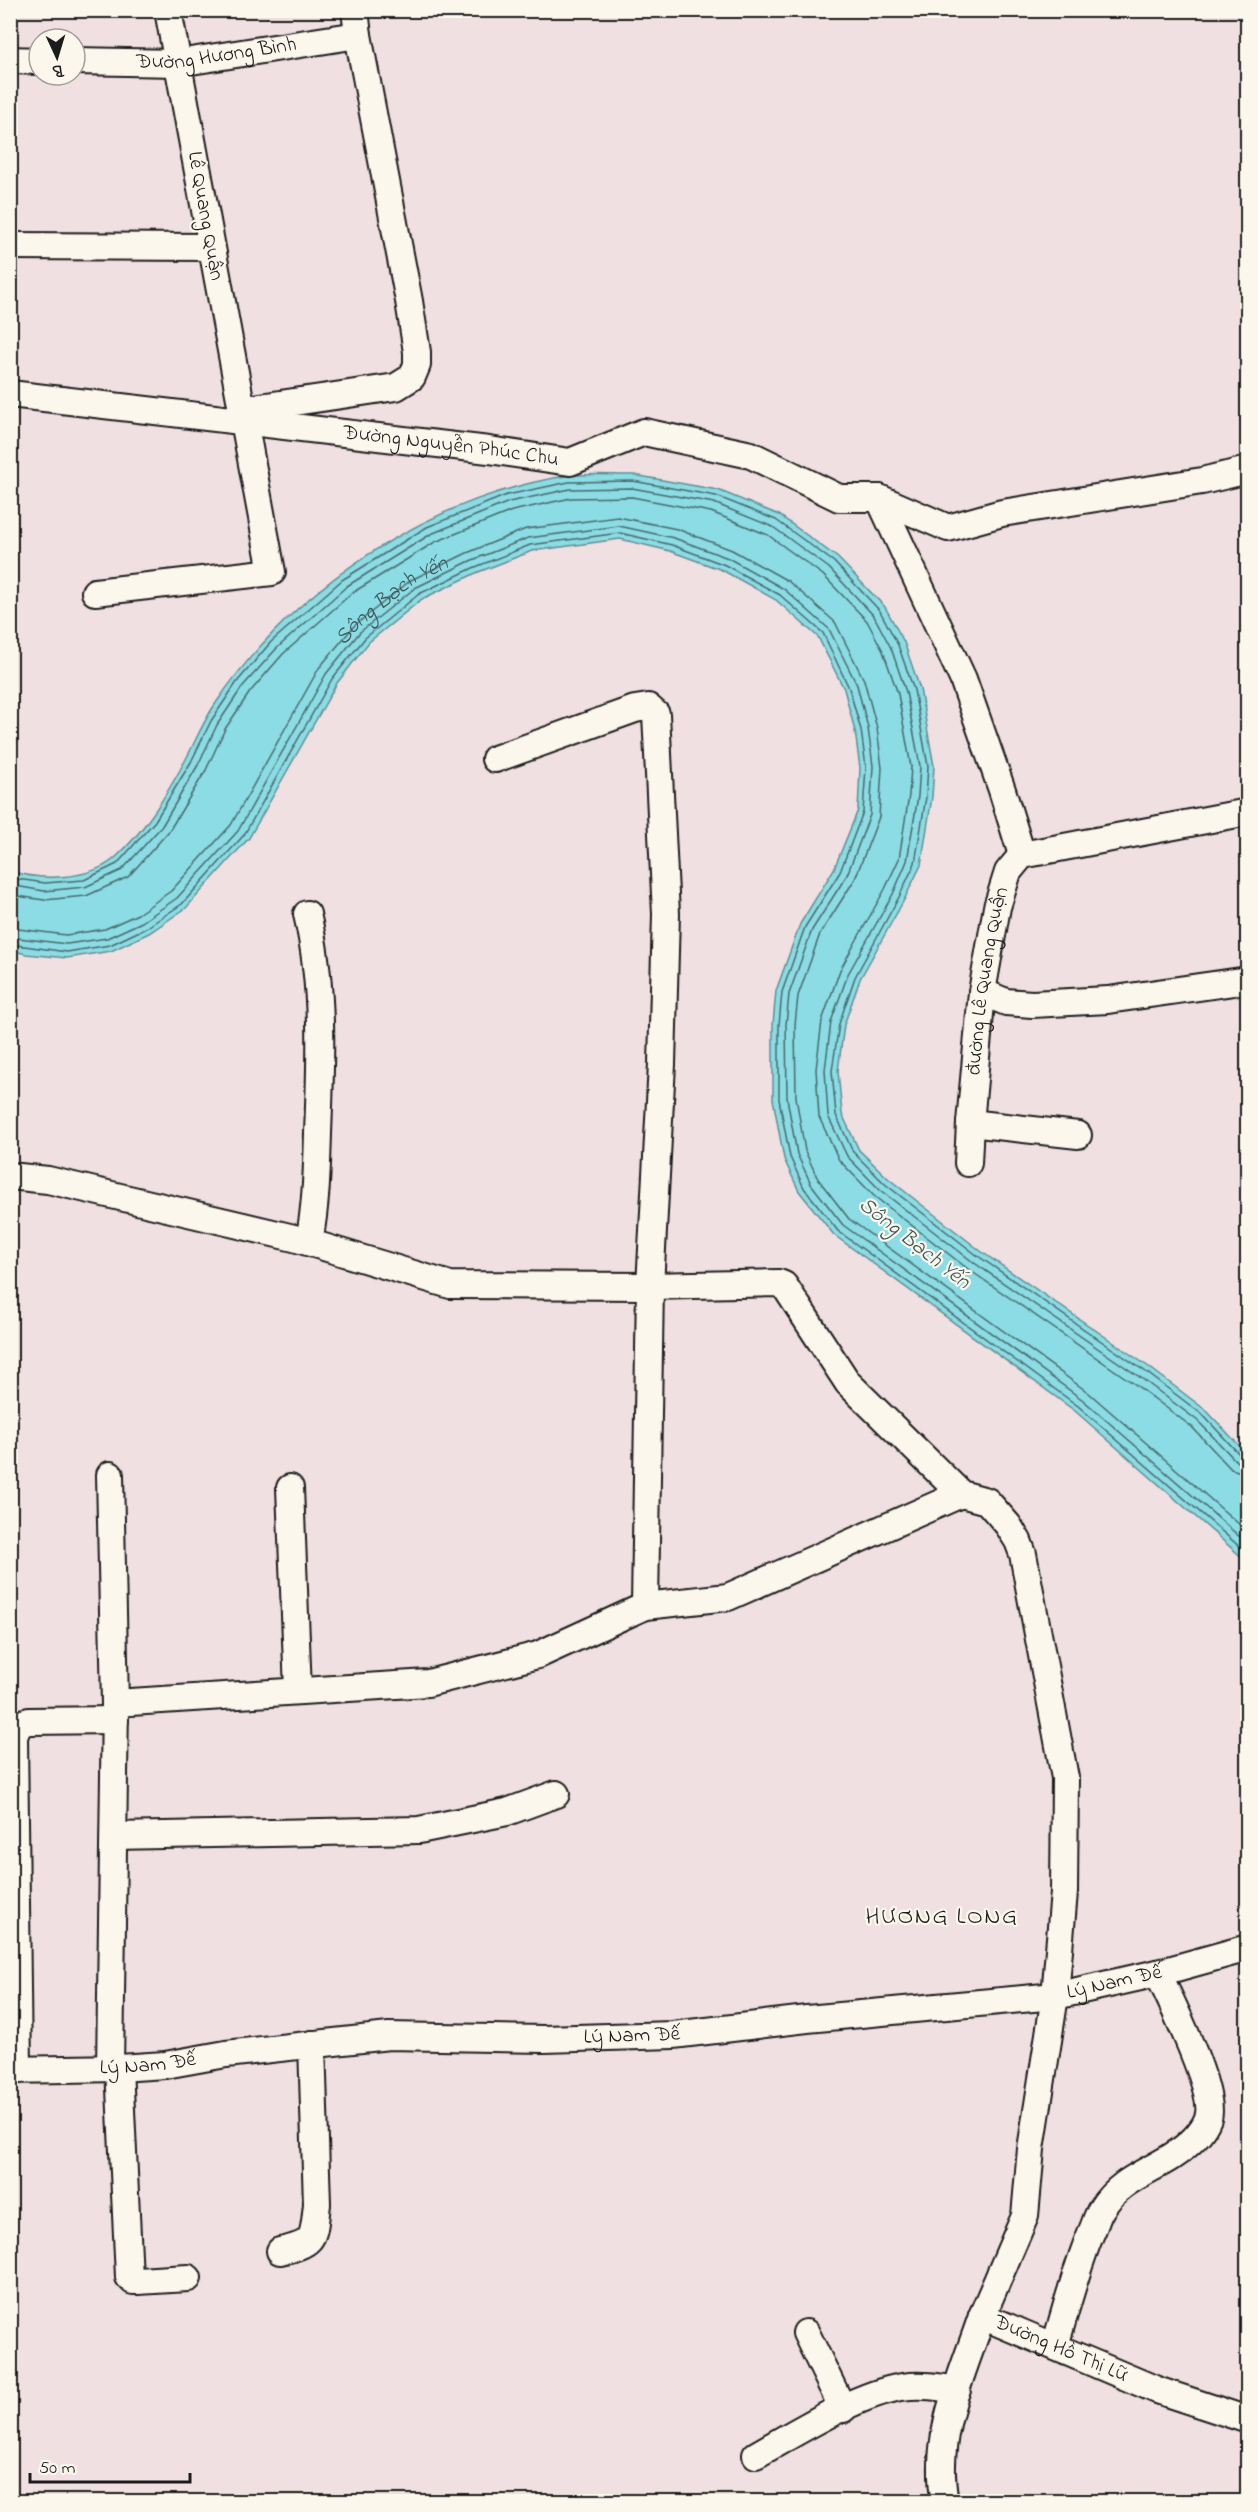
<svg xmlns="http://www.w3.org/2000/svg" width="1258" height="2512" viewBox="0 0 1258 2512" font-family="'Indie Flower',sans-serif">
<style>
.water{fill:#8bdce4;stroke:#5f8f94;stroke-width:1.5}
.lines{fill:none;stroke-linecap:round;stroke-linejoin:round}
.shore{stroke:#48696c;stroke-width:1.5}
.minor-casing{stroke:#1c1c1c;stroke-width:30}
.minor{stroke:#fbf7ec;stroke-width:26}
.labels{text-anchor:middle;dominant-baseline:central;stroke-width:4.5;stroke-linejoin:round;paint-order:stroke}
.street-label{font-size:21px;fill:#1c1c1c;stroke:#fbf7ec}
.water-label{font-size:22px;font-style:italic;fill:#3d5658;stroke:#fbf7ec}
.quarter-label{font-size:24px;letter-spacing:1.5px;fill:#1c1c1c;stroke:#fbf7ec}
</style>
<rect width="100%" height="100%" fill="#f1e0e2"/>
<filter id="ink" filterUnits="userSpaceOnUse"><feTurbulence type="fractalNoise" baseFrequency=".0167" numOctaves="2"/><feDisplacementMap in="SourceGraphic" scale="12" xChannelSelector="R" yChannelSelector="G"/><feConvolveMatrix kernelMatrix="1 2 1 2 8 2 1 2 1" color-interpolation-filters="sRGB"/></filter>
<g filter="url(#ink)">
<path class="water" d="M 634,475 L 718,490 L 779,515 L 838,558 L 885,607 L 904,642 L 920,689 L 934,766 L 932,797 L 921,865 L 904,900 L 860,979 L 844,1025 L 838,1071 L 842,1114 L 859,1150 L 889,1179 L 982,1252 L 1149,1367 L 1207,1411 L 1247,1454 L 1247,1566 L 1245,1560 L 1075,1411 L 834,1235 L 799,1191 L 784,1159 L 773,1099 L 773,1024 L 776,991 L 800,924 L 834,869 L 858,810 L 860,768 L 855,731 L 844,689 L 818,637 L 776,600 L 722,570 L 670,551 L 620,539 L 532,551 L 476,573 L 422,599 L 369,642 L 337,683 L 249,838 L 186,908 L 149,933 L 111,951 L 67,958 L 26,954 L 11,950 L 11,871 C 40,881 90,880 115,858 C 145,831 167,794 186,759 C 196,740 204,720 216,703 C 294,587 427,499 565,476 C 587,473 611,475 634,475 Z"/>
<g class="lines">
<g class="shore">
<path d="M 10,878 L 45,883 L 84,880 L 117,864 L 155,821 L 191,762 L 211,721 L 237,682 L 271,642 L 342,580 L 427,527 L 507,495 L 569,482 L 633,481 L 716,496 L 776,520 L 834,562 L 880,611 L 898,645 L 914,690 L 928,766 L 926,797 L 915,863 L 899,897 L 855,977 L 839,1024 L 832,1071 L 836,1115 L 853,1152 L 885,1184 L 978,1256 L 1146,1372 L 1203,1415 L 1241,1456 L 1248,1458"/>
<path d="M 10,885 L 44,891 L 85,887 L 122,870 L 162,826 L 198,765 L 217,725 L 243,686 L 277,648 L 347,586 L 431,534 L 509,502 L 570,489 L 632,488 L 714,503 L 773,527 L 829,568 L 874,616 L 891,648 L 906,692 L 920,766 L 918,796 L 907,861 L 893,894 L 848,974 L 831,1022 L 825,1070 L 828,1116 L 847,1156 L 880,1190 L 973,1262 L 1141,1378 L 1198,1421 L 1237,1462 L 1248,1465"/>
<path d="M 10,895 L 44,900 L 86,896 L 128,877 L 169,831 L 206,770 L 225,729 L 250,692 L 283,654 L 352,593 L 435,542 L 512,511 L 571,498 L 632,497 L 711,512 L 768,535 L 823,575 L 867,621 L 883,651 L 898,694 L 911,767 L 909,795 L 899,859 L 885,889 L 840,970 L 822,1021 L 816,1069 L 819,1117 L 839,1160 L 874,1196 L 968,1269 L 1136,1385 L 1192,1427 L 1231,1469 L 1248,1474"/>
<path id="s1" d="M 10,928 L 66,935 L 105,929 L 138,914 L 171,891 L 231,825 L 319,668 L 354,626 L 411,580 L 467,553 L 526,529 L 618,517 L 677,529 L 732,550 L 788,581 L 835,622 L 864,680 L 877,728 L 882,768 L 879,817 L 855,879 L 820,934 L 798,996 L 795,1025 L 796,1097 L 805,1151 L 818,1179 L 849,1219 L 1089,1393 L 1248,1532"/>
<path d="M 10,937 L 67,944 L 107,938 L 142,922 L 177,898 L 238,831 L 326,674 L 360,632 L 415,588 L 470,561 L 528,538 L 619,526 L 674,538 L 728,558 L 784,589 L 829,629 L 857,685 L 868,728 L 873,766 L 870,815 L 847,875 L 812,930 L 789,994 L 786,1025 L 787,1098 L 797,1154 L 811,1184 L 843,1225 L 1083,1400 L 1248,1544"/>
<path d="M 10,944 L 67,952 L 110,945 L 146,928 L 182,904 L 244,835 L 332,679 L 365,638 L 419,594 L 473,568 L 530,545 L 620,533 L 672,545 L 725,565 L 780,595 L 823,633 L 849,688 L 861,730 L 866,767 L 863,812 L 840,872 L 805,927 L 782,992 L 779,1025 L 779,1099 L 790,1157 L 804,1188 L 838,1231 L 1078,1406 L 1248,1554"/>
</g>
<defs>
<g id="minor">
<path d="M 10,60 L 39,61"/>
<path id="s2" d="M 75,61 L 178,63 L 358,35"/>
<path d="M 10,246 L 211,247"/>
<path id="s3" d="M 10,394 L 489,450 L 570,462 L 644,432 L 751,455 L 839,498 L 879,498 L 948,528 L 1002,513 L 1202,481 L 1248,470"/>
<path d="M 240,410 L 396,387 L 412,377 L 417,365 L 417,352 L 409,301 L 358,35 L 355,10"/>
<path d="M 879,498 L 963,679 L 1002,790 L 1022,855"/>
<path d="M 95,592 L 272,572 L 168,10"/>
<path d="M 495,759 L 635,709 L 648,707 L 656,714 L 666,914 L 662,1064 L 650,1286 L 645,1606"/>
<path d="M 307,914 C 324,986 321,1059 318,1133 C 317,1170 316,1205 309,1242"/>
<path d="M 982,992 L 1006,1002 L 1032,1004 L 1108,1000 L 1248,980"/>
<path d="M 970,1123 L 1078,1135"/>
<path id="s4" d="M 968,1163 L 970,1123 L 982,992 L 997,907 L 1008,872 L 1022,855 L 1248,812"/>
<path id="s5" d="M 10,1176 L 48,1180 L 294,1238 L 450,1285 L 650,1286 L 779,1283 L 784,1285 L 848,1383 L 961,1494 L 987,1501 L 1008,1525 L 1018,1541 L 1023,1554 L 1065,1778 L 1064,1892 L 1055,1996 L 1031,2149 L 1025,2216 L 982,2316 L 1157,2390 L 1248,2420"/>
<path d="M 110,1475 L 115,1703 L 110,2069"/>
<path d="M 290,1488 L 298,1691"/>
<path d="M 115,1703 L 428,1683 L 538,1655 L 645,1606 L 728,1597 L 961,1494"/>
<path d="M 114,1836 L 419,1830 L 507,1812 L 556,1794"/>
<path d="M 119,2068 L 129,2277 L 133,2281 L 138,2281 L 188,2278"/>
<path id="s6" d="M 10,2070 L 119,2068 L 165,2065 L 226,2054 L 389,2036 L 544,2039 L 673,2035 L 807,2019 L 1055,1996 L 1158,1973 L 1248,1948"/>
<path d="M 18,2070 L 14,1737 C 17,1728 19,1723 29,1721 L 115,1720"/>
<path d="M 280,2251 C 316,2243 313,2239 317,2204 L 312,2044"/>
<path d="M 806,2333 L 843,2409"/>
<path d="M 1055,2346 C 1066,2309 1076,2269 1091,2233 C 1095,2225 1097,2215 1102,2208 C 1119,2181 1146,2173 1171,2157 C 1185,2148 1202,2134 1208,2118 C 1217,2092 1170,2000 1158,1973"/>
<path d="M 756,2455 C 797,2432 857,2394 902,2387 C 921,2384 939,2387 957,2390"/>
<path d="M 945,2502 C 932,2436 962,2376 982,2316"/>
</g>
</defs>
<use href="#minor" class="minor-casing"/>
<use href="#minor" class="minor"/>
</g>
</g>
<g class="labels">
<g class="street-label">
<text stroke="none"><textPath href="#s2" startOffset="142">Đường Hương Bình</textPath></text>
<text transform="translate(205 216) rotate(80)">Lê Quang Quận</text>
<text stroke="none"><textPath href="#s3" startOffset="444">Đường Nguyễn Phúc Chu</textPath></text>
<text stroke="none"><textPath href="#s4" startOffset="183">đường Lê Quang Quận</textPath></text>
<text stroke="none"><textPath href="#s6" startOffset="1110">Lý Nam Đế</textPath></text>
<text stroke="none"><textPath href="#s6" startOffset="624">Lý Nam Đế</textPath></text>
<text stroke="none"><textPath href="#s6" startOffset="138">Lý Nam Đế</textPath></text>
<text stroke="none"><textPath href="#s5" startOffset="2018">Đường Hồ Thị Lữ</textPath></text>
</g>
<g class="water-label">
<text stroke="none"><textPath href="#s1" startOffset="542">Sông Bạch Yến</textPath></text>
<text transform="translate(914 1244) rotate(38)">Sông Bạch Yến</text>
</g>
<g class="quarter-label">
<text x="942" y="1917">HƯƠNG LONG</text>
</g>
</g>
<rect width="1258" height="2512" fill="none" stroke="#fbf7ec" stroke-width="36"/>
<rect x="18" y="18" width="1222" height="2476" fill="none" stroke="#1c1c1c" stroke-width="2" filter="url(#ink)"/>
<g transform="translate(57 57) rotate(176)"><circle r="28" fill="#fbf7ec" stroke="#a29f99" stroke-width="1.5"/>
<path d="M0-4.5L10 22L0 15L-10 22Z" fill="#1c1c1c"/>
<text y="-9" font-size="16" font-weight="bold" text-anchor="middle" fill="#1c1c1c">B</text>
</g>
<path d="M30 2473v9h160v-9" fill="none" stroke="#1c1c1c" stroke-width="3"/>
<text x="39" y="2473" font-size="18" fill="#1c1c1c" stroke="#fbf7ec" stroke-width="4.5" paint-order="stroke">50 m</text>
</svg>
